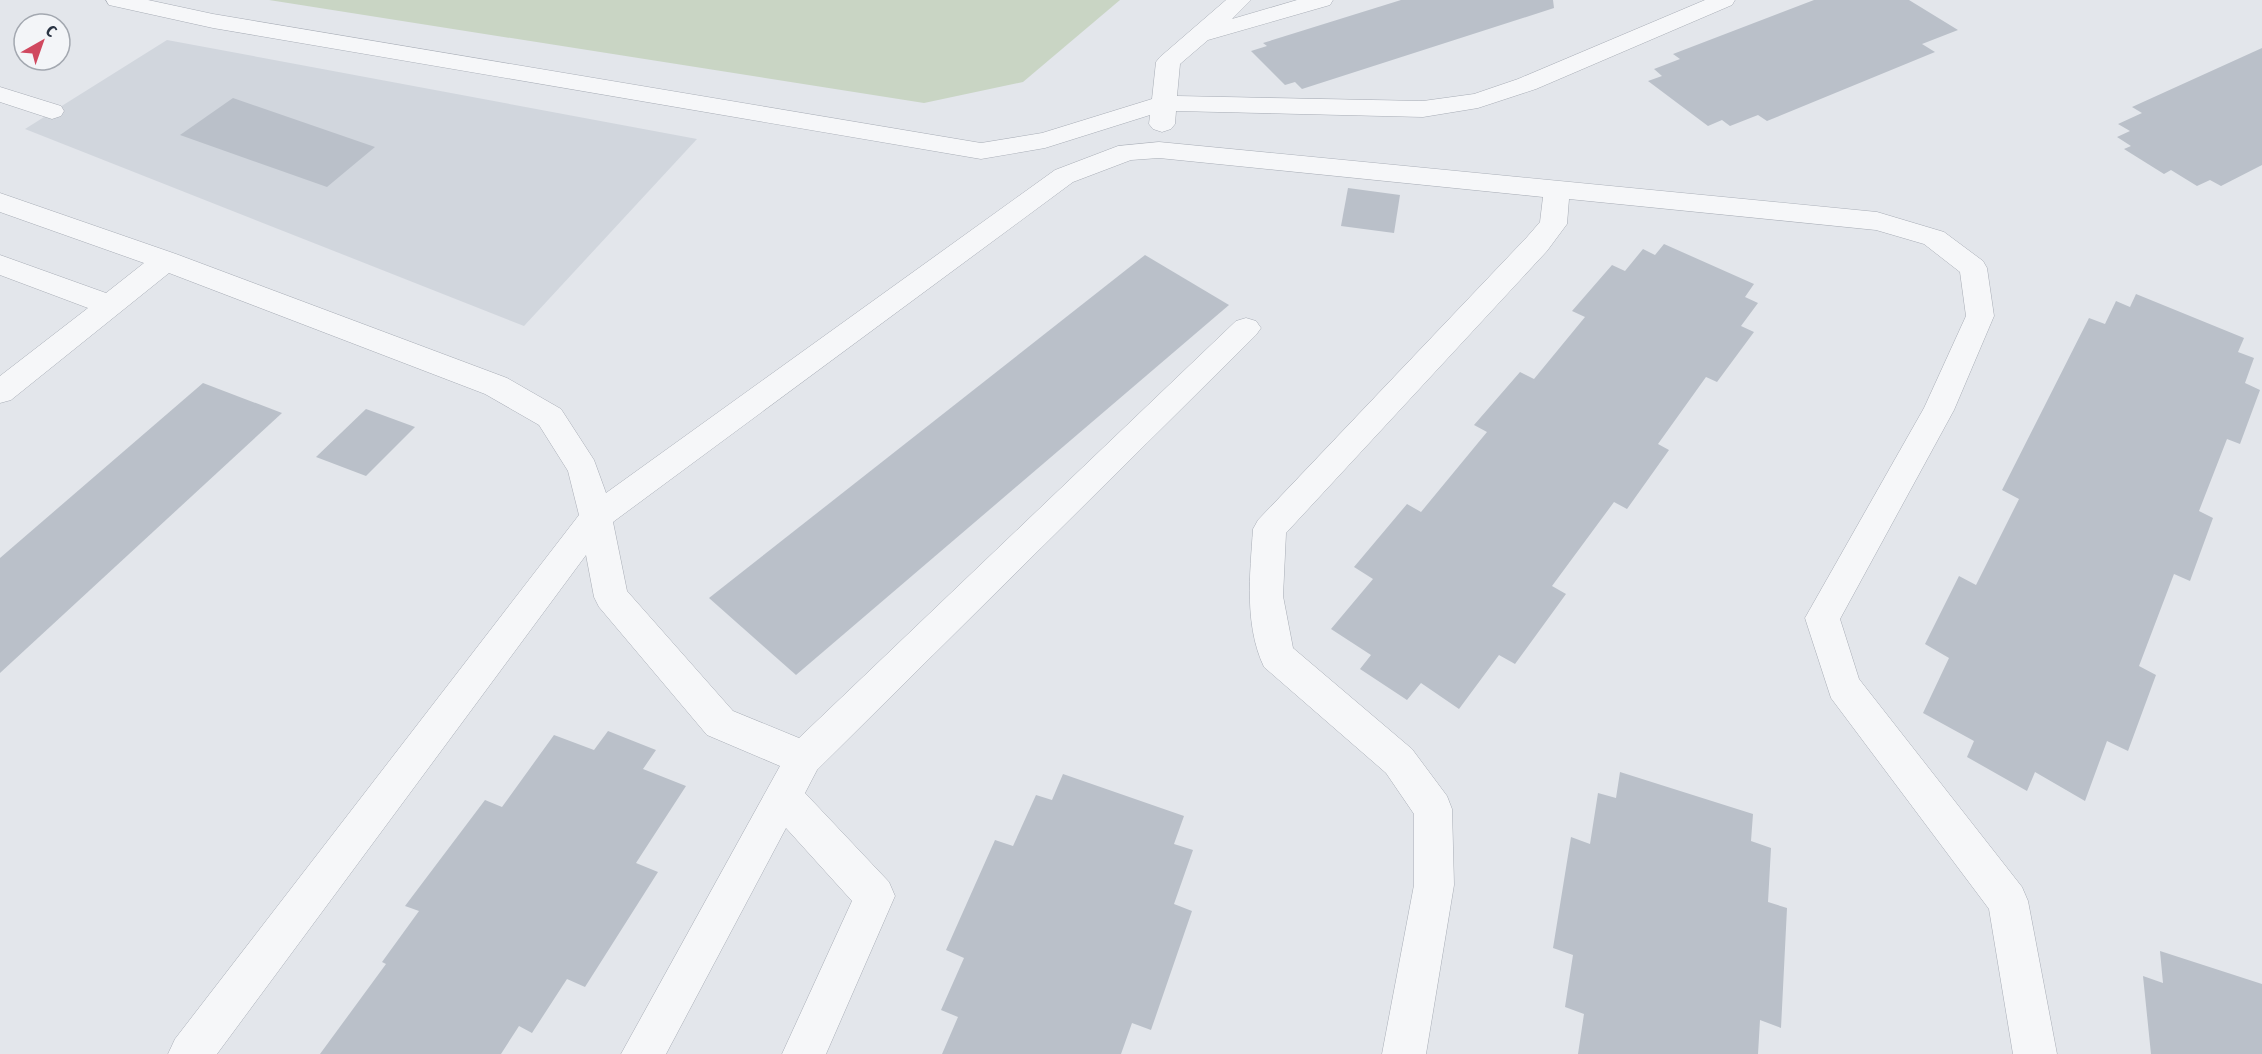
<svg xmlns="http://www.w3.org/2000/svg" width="2262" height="1054" viewBox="0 0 2262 1054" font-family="'Fira Sans Condensed',sans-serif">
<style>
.built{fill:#d1d6dd}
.green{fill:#c9d5c4}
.building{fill:#bac0c9}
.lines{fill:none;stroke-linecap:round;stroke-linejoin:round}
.minor-casing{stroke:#a8adb6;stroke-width:1}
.minor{fill:#f6f7f9;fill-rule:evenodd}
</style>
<rect width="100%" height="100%" fill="#e3e6eb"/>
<path class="built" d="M 167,40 L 697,139 L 524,326 L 25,129 Z"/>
<path class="green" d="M 269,0 L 1120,0 L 1023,82 L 924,103 Z"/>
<g class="building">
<path d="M 1401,0 L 1553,0 L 1554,8 L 1302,89 L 1295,82 L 1285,85 L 1251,51 L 1267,46 L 1263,43 Z"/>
<path d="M 1814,0 L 1909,0 L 1958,30 L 1922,44 L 1935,52 L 1767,121 L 1758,115 L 1730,126 L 1722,120 L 1708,126 L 1648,81 L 1662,76 L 1654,69 L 1680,59 L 1673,54 Z"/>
<path d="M 2262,48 L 2262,165 L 2221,186 L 2210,180 L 2197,186 L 2171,170 L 2164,174 L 2124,149 L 2131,146 L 2117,137 L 2130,131 L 2118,124 L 2142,113 L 2132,107 Z"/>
<path d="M 233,98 L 375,147 L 327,187 L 180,135 Z"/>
<path d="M 1348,188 L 1400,195 L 1394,233 L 1341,226 Z"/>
<path d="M 1664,244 L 1754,284 L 1745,297 L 1758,303 L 1741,326 L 1754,332 L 1717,382 L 1706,377 L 1658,444 L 1669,450 L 1627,509 L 1614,502 L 1552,586 L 1566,594 L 1515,664 L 1499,655 L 1459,709 L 1421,683 L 1407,700 L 1360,669 L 1371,655 L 1331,629 L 1373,579 L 1354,567 L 1407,504 L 1421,512 L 1487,432 L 1474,425 L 1520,372 L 1534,379 L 1585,317 L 1572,311 L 1612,265 L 1625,271 L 1643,249 L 1655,255 Z"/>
<path d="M 1145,255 L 1229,305 L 796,675 L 709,598 Z"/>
<path d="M 2136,294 L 2244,338 L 2238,352 L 2254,358 L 2245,383 L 2260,390 L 2240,444 L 2227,439 L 2199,511 L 2213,518 L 2190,581 L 2174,574 L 2139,666 L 2156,675 L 2128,751 L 2107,741 L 2085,801 L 2035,772 L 2027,791 L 1967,757 L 1974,741 L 1923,713 L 1949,658 L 1925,644 L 1959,576 L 1976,585 L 2019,499 L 2002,490 L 2089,318 L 2105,324 L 2116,301 L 2130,307 Z"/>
<path d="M 203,383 L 282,413 L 0,673 L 0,558 Z"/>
<path d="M 366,409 L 415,427 L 366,476 L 316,457 Z"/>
<path d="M 608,731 L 656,750 L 643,769 L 686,786 L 636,863 L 658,872 L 585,987 L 567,979 L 532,1033 L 519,1026 L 501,1054 L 320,1054 L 386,964 L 382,962 L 419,911 L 405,906 L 485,800 L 502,807 L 554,735 L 594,750 Z"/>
<path d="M 1620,772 L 1753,814 L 1751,841 L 1771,848 L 1768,902 L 1787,908 L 1781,1028 L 1760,1020 L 1758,1054 L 1578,1054 L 1584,1014 L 1565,1007 L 1573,955 L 1553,948 L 1571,837 L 1590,844 L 1598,793 L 1616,798 Z"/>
<path d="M 1063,774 L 1184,816 L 1174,844 L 1193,850 L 1174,904 L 1192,911 L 1151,1030 L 1132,1023 L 1121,1054 L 942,1054 L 958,1017 L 941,1010 L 964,958 L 946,950 L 995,840 L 1013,846 L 1036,795 L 1052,800 Z"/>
<path d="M 2160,951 L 2262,984 L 2262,1054 L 2151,1054 L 2143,976 L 2163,983 Z"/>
</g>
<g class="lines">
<defs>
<g id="minor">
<path d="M 106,0 L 148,0 L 213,14 L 981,143 L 1042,133 L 1152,99 L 1156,62 L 1160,57 L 1226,0 L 1251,0 L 1232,19 L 1297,0 L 1333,0 L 1330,5 L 1208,40 L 1180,64 L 1177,96 L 1423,101 L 1474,94 L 1518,79 L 1705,0 L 1735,0 L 1732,5 L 1536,89 L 1478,108 L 1423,117 L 1176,111 L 1175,124 L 1171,129 L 1162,132 L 1153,129 L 1149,124 L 1150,115 L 1045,148 L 981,159 L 213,28 L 109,5 Z"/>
<path d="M 0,87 L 61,106 L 64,111 L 61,116 L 52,119 L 0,102 Z"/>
<path d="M 1159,142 L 1877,212 L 1944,232 L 1983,261 L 1987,268 L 1994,316 L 1954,410 L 1840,619 L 1859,679 L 2022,887 L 2028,901 L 2057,1054 L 2013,1054 L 1989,909 L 1831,698 L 1805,618 L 1924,408 L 1966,316 L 1960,272 L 1924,244 L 1876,230 L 1569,199 L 1567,224 L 1547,251 L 1286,533 L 1283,596 L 1293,648 L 1412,749 L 1447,796 L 1452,809 L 1454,885 L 1426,1054 L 1382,1054 L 1414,885 L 1414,814 L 1386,773 L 1264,667 C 1244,625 1250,574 1253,529 L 1258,520 L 1527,237 L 1540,222 L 1543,197 L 1159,158 L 1131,160 L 1073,182 L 613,522 L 627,591 L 733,711 L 799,738 L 1236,321 L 1246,318 L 1256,321 L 1261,328 L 1256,335 L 817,770 L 805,793 L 889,882 L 895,896 L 826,1054 L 782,1054 L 852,901 L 786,828 L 666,1054 L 621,1054 L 780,766 L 707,735 L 599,607 L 594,597 L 586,555 L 217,1054 L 168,1054 L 175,1039 L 579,515 L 568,471 L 539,425 L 485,394 L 169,273 L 11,400 L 0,403 L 0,376 L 88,308 L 0,275 L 0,255 L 106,293 L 144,263 L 0,212 L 0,193 L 176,254 L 507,378 L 561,409 L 594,460 L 606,493 L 1055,170 L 1118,146 Z"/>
</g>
</defs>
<use href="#minor" class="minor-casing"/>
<use href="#minor" class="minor"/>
</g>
<g transform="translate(42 42) rotate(40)"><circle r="28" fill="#f3f5f8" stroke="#a3a8b0" stroke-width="1.5"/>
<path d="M0-4.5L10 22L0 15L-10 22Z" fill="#d0485f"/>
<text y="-9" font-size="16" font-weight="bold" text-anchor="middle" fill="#2a3444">С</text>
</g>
</svg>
